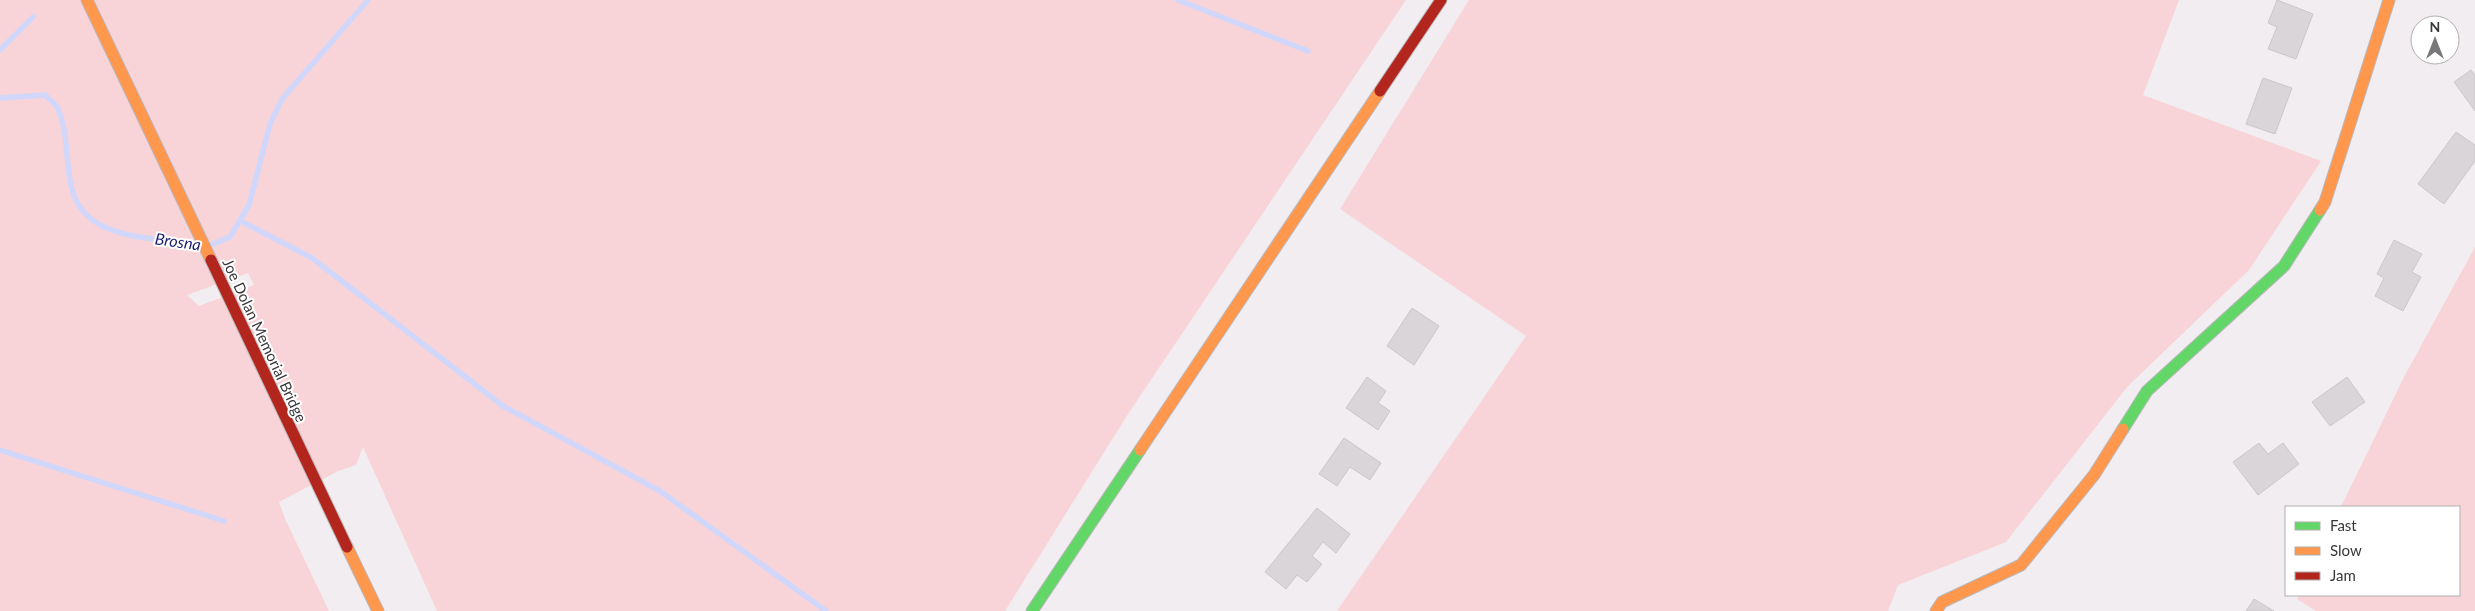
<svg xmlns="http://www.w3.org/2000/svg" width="2475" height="611" viewBox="0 0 2475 611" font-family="Lato,sans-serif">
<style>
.green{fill:#f8d4d8;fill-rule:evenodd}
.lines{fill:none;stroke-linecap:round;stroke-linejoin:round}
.stream{stroke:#d0d7fa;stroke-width:5.5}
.building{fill:#d9d5d8;stroke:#cbc7ca}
.fast-casing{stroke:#bbb8bb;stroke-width:13}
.slow-casing{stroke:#bbb8bb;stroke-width:13}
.jam-casing{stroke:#bbb8bb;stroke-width:13}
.fast{stroke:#63d668;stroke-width:11}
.slow{stroke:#ff974d;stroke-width:11}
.jam{stroke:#b3261e;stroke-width:11}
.labels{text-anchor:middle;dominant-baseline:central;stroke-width:4;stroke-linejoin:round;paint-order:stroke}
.street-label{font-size:15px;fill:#39373a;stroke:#fff}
.water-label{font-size:16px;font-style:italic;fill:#1c1c73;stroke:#fff}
</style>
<rect width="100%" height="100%" fill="#f1edf1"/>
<g class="green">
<path d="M 0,0 L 1406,0 L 1128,414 L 1005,611 L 437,611 L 363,447 L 356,465 L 338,471 L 279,502 L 286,521 L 329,611 L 0,611 ZM 248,273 L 254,285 L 199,306 L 187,295 Z"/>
<path d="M 1469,0 L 2179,0 L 2143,95 L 2321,161 L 2249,270 L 2128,386 L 2006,542 L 1898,585 L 1888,611 L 1337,611 L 1526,336 L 1340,209 Z"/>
<path d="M 2475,247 L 2475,611 L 2316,611 L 2297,599 L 2299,595 L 2459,595 L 2459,507 L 2341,507 L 2404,377 Z"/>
</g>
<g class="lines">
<g class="stream">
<path d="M 1178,0 L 1308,51"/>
<path d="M 0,50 L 33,17"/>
<path d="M 0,98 L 45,95 C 49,99 56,104 58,109 C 77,153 52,209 112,230 C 138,240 169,239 195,245"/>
<path d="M 241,221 L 312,258 L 503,406 L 660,491 L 826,611"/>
<path d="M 211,245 L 230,237 L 249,205 L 270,124 L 282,99 L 368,0"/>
<path d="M 0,450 L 224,521"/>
</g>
</g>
<g class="building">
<path d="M 2277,0 L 2313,14 L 2296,59 L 2268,49 L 2277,27 L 2268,23 Z"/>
<path d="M 2471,70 L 2475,75 L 2475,111 L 2454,82 Z"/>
<path d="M 2263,78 L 2292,88 L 2275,134 L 2246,124 Z"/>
<path d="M 2456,132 L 2475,145 L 2475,161 L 2444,204 L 2418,184 Z"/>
<path d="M 2394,240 L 2422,254 L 2412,272 L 2421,277 L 2403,311 L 2375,296 L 2384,278 L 2377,274 Z"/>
<path d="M 1412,308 L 1439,326 L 1414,365 L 1387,346 Z"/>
<path d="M 1367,377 L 1386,391 L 1378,403 L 1390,411 L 1378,430 L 1346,408 Z"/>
<path d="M 2347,377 L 2365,402 L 2330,426 L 2312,402 Z"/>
<path d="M 1344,438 L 1381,463 L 1370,480 L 1350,467 L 1337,486 L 1319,474 Z"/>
<path d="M 2259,443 L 2268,454 L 2283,443 L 2299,464 L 2258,495 L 2233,462 Z"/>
<path d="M 1317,508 L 1350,534 L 1336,553 L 1323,542 L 1312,556 L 1322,564 L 1307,582 L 1297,575 L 1286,589 L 1265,572 Z"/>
<path d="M 2254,599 L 2274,611 L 2246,611 Z"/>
</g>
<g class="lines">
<defs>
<g id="fast">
<path d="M 2123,429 L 2147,391 L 2284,266 L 2320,210"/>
<path d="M 1032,611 L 1140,450"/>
</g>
<g id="slow">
<path d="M 87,0 L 211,260"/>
<path d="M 2320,210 L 2325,202 L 2389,0"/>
<path d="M 1140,450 L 1380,91"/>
<path d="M 347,547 L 378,611"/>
<path d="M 1936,611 L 1942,602 L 2021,565 L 2094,475 L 2123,429"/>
</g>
<g id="jam">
<path d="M 1380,91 L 1441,0"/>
<path d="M 211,260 L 347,547"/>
</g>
</defs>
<use href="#fast" class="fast-casing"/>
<use href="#slow" class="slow-casing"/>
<use href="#jam" class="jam-casing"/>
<use href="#fast" class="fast"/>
<use href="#slow" class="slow"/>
<use href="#jam" class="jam"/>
</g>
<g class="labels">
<g class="street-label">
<text transform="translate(265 340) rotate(65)">Joe Dolan Memorial Bridge</text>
</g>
<g class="water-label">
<text transform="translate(178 241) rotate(8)">Brosna</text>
</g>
</g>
<rect x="2285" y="506" width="175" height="90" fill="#ffffff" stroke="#b0afb0"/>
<rect x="2295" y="522" width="25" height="8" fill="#63d668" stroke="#b0afb0"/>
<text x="2330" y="531" font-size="15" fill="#39373a">Fast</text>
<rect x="2295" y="547" width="25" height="8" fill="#ff974d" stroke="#b0afb0"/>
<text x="2330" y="556" font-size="15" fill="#39373a">Slow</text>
<rect x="2295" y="572" width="25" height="8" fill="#b3261e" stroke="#b0afb0"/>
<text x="2330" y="581" font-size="15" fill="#39373a">Jam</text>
<g transform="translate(2435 40)"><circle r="24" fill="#ffffff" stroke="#b0afb0"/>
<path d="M0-4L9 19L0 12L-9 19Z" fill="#79777a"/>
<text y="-8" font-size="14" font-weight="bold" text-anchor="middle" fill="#39373a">N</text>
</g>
</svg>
